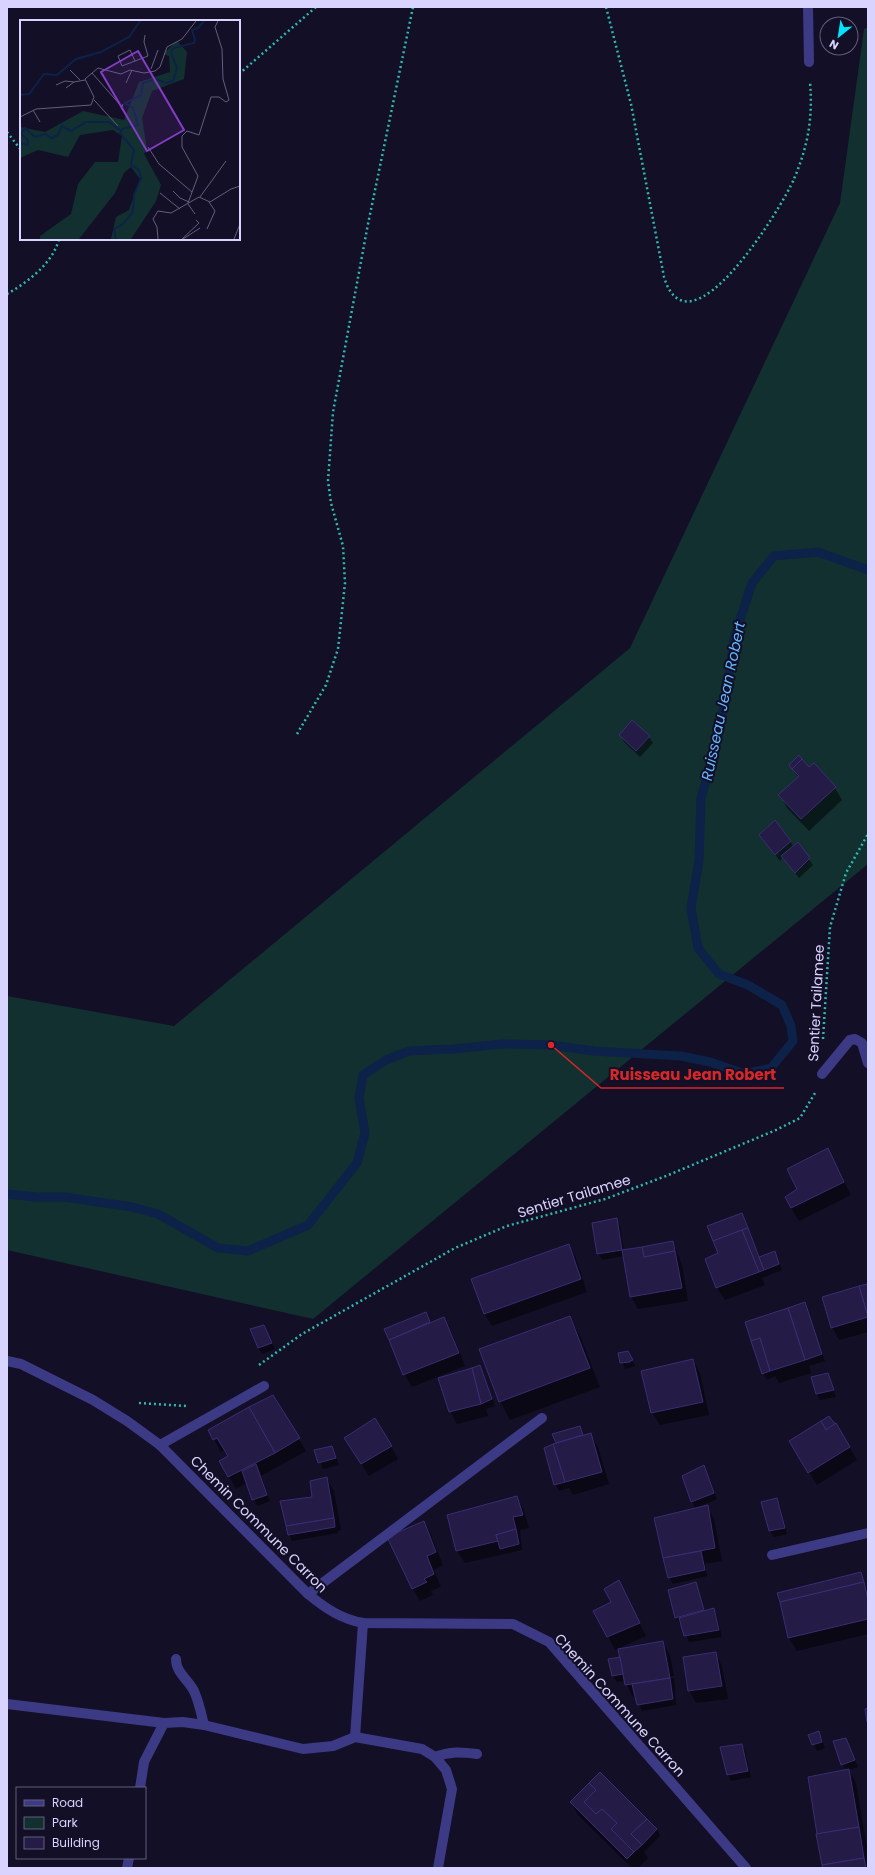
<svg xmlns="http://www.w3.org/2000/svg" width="875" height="1875" viewBox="0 0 875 1875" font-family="Poppins,sans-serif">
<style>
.green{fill:#12302f}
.shadow{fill:#0007}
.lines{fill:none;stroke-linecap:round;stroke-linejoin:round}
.stream{stroke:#0c2248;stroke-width:9}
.building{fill:#241b47;stroke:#3b2d73}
.path{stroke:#2fb8b0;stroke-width:2.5;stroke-dasharray:2 3;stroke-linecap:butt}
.minor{stroke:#3d3a85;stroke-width:10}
.tertiary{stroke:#3d3a85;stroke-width:10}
.labels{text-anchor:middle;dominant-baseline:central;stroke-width:4;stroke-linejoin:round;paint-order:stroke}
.street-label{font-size:14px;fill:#d9d4ff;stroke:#130f26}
.water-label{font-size:15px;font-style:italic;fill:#62b6ff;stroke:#130f26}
.inset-river{fill:none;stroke:#0c2248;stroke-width:2}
.inset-road{fill:none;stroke:#625e7d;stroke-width:1}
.view{fill:#843dc5;fill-opacity:0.15;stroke:#843dc5;stroke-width:2}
.inset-edge{fill:none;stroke:#d9d4ff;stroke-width:2}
.leader{fill:none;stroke:#d62828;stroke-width:1.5}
.callout-dot{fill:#d62828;stroke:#130f26;stroke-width:1.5}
.callout-label{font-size:15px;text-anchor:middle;font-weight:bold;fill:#d62828;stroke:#130f26;stroke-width:4;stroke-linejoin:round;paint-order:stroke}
</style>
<rect width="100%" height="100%" fill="#130f26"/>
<path class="green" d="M 868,27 L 868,864 L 313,1319 L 7,1250 L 7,996 L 174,1026 L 630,648 L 840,203 L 864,29 Z"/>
<g class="shadow">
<path d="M 620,735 L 649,737 L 653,743 L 640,757 L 624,742 Z"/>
<path d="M 790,766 L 809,768 L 835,788 L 842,800 L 809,831 L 787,808 L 780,795 L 799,778 Z"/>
<path d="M 760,835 L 790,841 L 794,847 L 798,844 L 813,865 L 799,878 L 783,857 L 780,861 Z"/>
<path d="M 827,1149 L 851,1195 L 799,1221 L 791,1208 L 798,1189 Z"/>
<path d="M 742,1214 L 760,1258 L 774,1252 L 782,1270 L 762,1278 L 765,1285 L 725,1300 L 717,1288 L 706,1260 L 720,1253 Z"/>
<path d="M 616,1219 L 620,1226 L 624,1251 L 673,1242 L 682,1265 L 688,1301 L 638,1309 L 631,1296 L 624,1256 L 602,1260 L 598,1253 Z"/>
<path d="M 569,1246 L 576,1258 L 587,1292 L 492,1326 L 484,1313 Z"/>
<path d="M 866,1285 L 868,1288 L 868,1332 L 839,1340 L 832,1327 Z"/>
<path d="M 804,1304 L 825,1361 L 809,1366 L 811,1373 L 779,1383 L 775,1376 L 767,1380 L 763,1373 Z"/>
<path d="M 426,1314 L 431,1323 L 444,1318 L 451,1331 L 465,1366 L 412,1387 L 404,1374 L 386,1330 Z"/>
<path d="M 569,1317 L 580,1336 L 600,1387 L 510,1420 L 500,1401 Z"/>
<path d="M 264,1326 L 275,1349 L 262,1354 L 258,1348 Z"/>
<path d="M 627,1352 L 635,1366 L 625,1369 L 619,1354 Z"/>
<path d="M 693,1360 L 700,1373 L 709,1415 L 660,1425 L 652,1413 Z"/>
<path d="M 480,1367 L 495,1406 L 486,1409 L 488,1416 L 457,1424 L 450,1411 Z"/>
<path d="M 828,1375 L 836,1397 L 820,1400 L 817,1394 Z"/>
<path d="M 836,1424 L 857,1460 L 817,1485 L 798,1454 Z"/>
<path d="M 580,1427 L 584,1436 L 590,1434 L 598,1447 L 609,1484 L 573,1495 L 569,1488 L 559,1491 L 555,1484 L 556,1442 Z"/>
<path d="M 209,1430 L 299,1439 L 306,1451 L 261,1476 L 270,1501 L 257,1506 L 247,1483 L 236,1489 L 221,1462 L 229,1456 L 225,1450 L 221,1452 Z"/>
<path d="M 391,1446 L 398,1459 L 369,1476 L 353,1451 Z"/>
<path d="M 332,1447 L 339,1465 L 323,1469 L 316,1451 Z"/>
<path d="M 704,1467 L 717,1499 L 698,1507 L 707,1506 L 714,1519 L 722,1561 L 705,1564 L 707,1576 L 673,1584 L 669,1578 L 655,1518 L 696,1509 L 692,1502 Z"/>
<path d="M 327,1479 L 334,1491 L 341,1530 L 338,1531 L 338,1533 L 292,1541 L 289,1534 Z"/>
<path d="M 517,1497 L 524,1510 L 529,1528 L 520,1530 L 522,1550 L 465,1563 L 457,1551 Z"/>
<path d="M 776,1499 L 780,1505 L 787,1534 L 774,1537 L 770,1531 Z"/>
<path d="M 424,1522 L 431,1535 L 443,1565 L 434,1570 L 441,1587 L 431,1591 L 433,1595 L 420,1601 L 413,1589 Z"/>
<path d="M 861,1573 L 868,1592 L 868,1634 L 797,1651 L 789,1638 L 778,1593 Z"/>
<path d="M 619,1582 L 646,1636 L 615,1650 L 595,1611 L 612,1603 Z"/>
<path d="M 696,1583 L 705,1611 L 714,1609 L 717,1615 L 722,1637 L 689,1642 L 682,1624 L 680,1624 L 676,1618 L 669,1591 Z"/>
<path d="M 662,1642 L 670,1655 L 674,1676 L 629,1683 L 629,1685 L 674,1678 L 676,1705 L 642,1711 L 636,1697 L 633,1697 L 625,1681 L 617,1682 L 613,1676 L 619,1658 Z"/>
<path d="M 715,1653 L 722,1666 L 728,1699 L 696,1703 L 689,1690 Z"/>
<path d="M 819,1732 L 825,1748 L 817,1751 L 810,1736 Z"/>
<path d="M 846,1739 L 858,1767 L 849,1770 L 856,1783 L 868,1853 L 868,1868 L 824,1868 L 846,1771 L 834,1742 Z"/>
<path d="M 741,1745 L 745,1751 L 751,1777 L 731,1781 L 728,1775 L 721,1748 Z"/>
<path d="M 571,1802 L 657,1829 L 660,1836 L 644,1852 L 648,1858 L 638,1868 L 632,1868 L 578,1815 Z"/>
</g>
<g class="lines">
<path class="stream" d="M 7,1194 L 36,1197 L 64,1197 L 132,1207 L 158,1214 L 218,1248 L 248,1251 L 308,1225 L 357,1163 L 365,1133 L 359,1098 L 363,1075 L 386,1060 L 409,1051 L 454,1049 L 502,1044 L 551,1045 L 594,1051 L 681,1056 L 710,1062 L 745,1074 L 771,1068 L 793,1041 L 791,1026 L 782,1005 L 748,985 L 719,974 L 698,948 L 691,908 L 699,860 L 701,798 L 715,751 L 726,696 L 734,638 L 752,583 L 774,556 L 818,552 L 868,570"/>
</g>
<g class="building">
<path d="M 632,720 L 650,736 L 636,751 L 619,735 Z"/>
<path d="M 799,755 L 802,759 L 792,769 L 789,765 Z"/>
<path d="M 802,759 L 809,767 L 814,763 L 836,787 L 801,819 L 778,795 L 799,776 L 792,769 Z"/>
<path d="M 775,820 L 791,841 L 775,855 L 759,835 Z"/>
<path d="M 798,842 L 810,858 L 795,873 L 781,856 Z"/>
<path d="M 828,1148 L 844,1182 L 791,1208 L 785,1197 L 797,1189 L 787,1169 Z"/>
<path d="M 742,1213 L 748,1228 L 713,1241 L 707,1226 Z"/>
<path d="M 617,1218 L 622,1250 L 597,1254 L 592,1223 Z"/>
<path d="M 748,1228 L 764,1270 L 759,1272 L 742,1230 Z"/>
<path d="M 742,1230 L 759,1272 L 716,1288 L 705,1259 L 718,1253 L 713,1241 Z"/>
<path d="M 673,1241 L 675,1251 L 644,1257 L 642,1247 Z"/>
<path d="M 569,1244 L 581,1279 L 484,1314 L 471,1279 Z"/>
<path d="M 642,1247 L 644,1257 L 675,1251 L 682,1288 L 630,1297 L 622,1250 Z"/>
<path d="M 775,1251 L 779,1264 L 764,1270 L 759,1257 Z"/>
<path d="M 867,1284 L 868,1288 L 868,1317 L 859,1286 Z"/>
<path d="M 859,1286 L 868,1317 L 831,1328 L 822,1297 Z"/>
<path d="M 805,1302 L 822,1354 L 805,1360 L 788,1308 Z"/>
<path d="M 788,1308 L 805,1360 L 770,1371 L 760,1338 L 751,1341 L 745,1322 Z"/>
<path d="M 426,1312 L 430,1322 L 389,1340 L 384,1329 Z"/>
<path d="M 570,1316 L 590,1368 L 499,1402 L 479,1349 Z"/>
<path d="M 444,1317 L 459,1353 L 403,1375 L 389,1340 Z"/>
<path d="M 264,1325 L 272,1343 L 258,1348 L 250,1329 Z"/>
<path d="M 760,1338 L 770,1371 L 762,1374 L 751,1341 Z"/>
<path d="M 628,1351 L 633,1360 L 630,1361 L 630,1362 L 620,1363 L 618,1353 Z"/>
<path d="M 693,1359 L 703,1402 L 651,1413 L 641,1371 Z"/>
<path d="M 480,1365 L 492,1399 L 481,1404 L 472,1368 Z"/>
<path d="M 472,1368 L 481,1404 L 449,1412 L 438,1378 Z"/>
<path d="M 828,1373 L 834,1390 L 816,1394 L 811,1377 Z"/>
<path d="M 273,1395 L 300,1438 L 275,1453 L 249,1407 Z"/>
<path d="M 249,1407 L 275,1453 L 228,1477 L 219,1461 L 228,1456 L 217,1438 L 213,1440 L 208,1430 Z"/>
<path d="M 829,1416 L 835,1424 L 826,1430 L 821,1421 Z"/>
<path d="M 375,1418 L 392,1446 L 361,1464 L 344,1438 Z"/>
<path d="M 821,1421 L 826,1430 L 836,1423 L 850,1447 L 808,1473 L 789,1441 Z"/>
<path d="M 580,1426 L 583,1435 L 556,1443 L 552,1434 Z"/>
<path d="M 591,1433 L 602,1472 L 565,1482 L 553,1444 Z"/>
<path d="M 553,1444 L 565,1482 L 554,1485 L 544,1448 Z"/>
<path d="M 332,1446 L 336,1458 L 318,1463 L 314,1450 Z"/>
<path d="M 256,1464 L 267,1495 L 252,1500 L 242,1471 Z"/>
<path d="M 704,1465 L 714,1493 L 691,1502 L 682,1476 Z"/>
<path d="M 327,1477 L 334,1518 L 286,1526 L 280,1501 L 312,1497 L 310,1481 Z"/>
<path d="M 517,1496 L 523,1515 L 513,1517 L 516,1529 L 496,1535 L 498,1541 L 456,1551 L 447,1515 Z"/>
<path d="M 777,1498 L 785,1528 L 769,1531 L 761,1502 Z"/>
<path d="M 708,1505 L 715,1548 L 663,1558 L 654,1518 Z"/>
<path d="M 334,1518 L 335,1527 L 288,1535 L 286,1526 Z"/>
<path d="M 424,1521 L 436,1552 L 427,1556 L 434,1574 L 424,1579 L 427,1582 L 412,1589 L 387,1537 Z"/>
<path d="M 516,1529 L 519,1544 L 500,1549 L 496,1535 Z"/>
<path d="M 701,1551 L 705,1570 L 668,1578 L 663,1558 Z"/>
<path d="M 861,1572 L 864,1582 L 780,1602 L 777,1593 Z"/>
<path d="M 619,1580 L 640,1623 L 607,1637 L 593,1611 L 611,1602 L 604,1589 Z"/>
<path d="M 696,1582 L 704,1610 L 675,1618 L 668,1590 Z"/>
<path d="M 864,1582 L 868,1600 L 868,1619 L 788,1638 L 780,1602 Z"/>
<path d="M 714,1608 L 719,1630 L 684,1636 L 679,1618 Z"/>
<path d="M 663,1641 L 670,1678 L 625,1685 L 618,1649 Z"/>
<path d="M 716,1652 L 722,1686 L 688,1691 L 683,1657 Z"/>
<path d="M 620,1657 L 623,1674 L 612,1676 L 608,1659 Z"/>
<path d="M 670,1678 L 673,1699 L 637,1705 L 632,1684 Z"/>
<path d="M 868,1708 L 868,1722 L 867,1722 L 865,1709 Z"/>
<path d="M 819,1731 L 822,1742 L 812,1745 L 808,1735 Z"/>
<path d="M 846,1738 L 855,1760 L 841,1765 L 833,1741 Z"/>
<path d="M 742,1744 L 748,1771 L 727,1775 L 720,1747 Z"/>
<path d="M 849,1769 L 859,1827 L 817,1834 L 808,1777 Z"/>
<path d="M 600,1772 L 647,1819 L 631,1834 L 642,1845 L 634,1852 L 611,1829 L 617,1823 L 602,1809 L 596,1814 L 584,1802 L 596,1790 L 589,1783 Z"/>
<path d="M 589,1783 L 596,1790 L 584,1802 L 596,1814 L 602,1809 L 617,1823 L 611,1829 L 634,1852 L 627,1859 L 570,1802 Z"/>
<path d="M 647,1819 L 657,1829 L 642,1845 L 631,1834 Z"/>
<path d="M 859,1827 L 864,1858 L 822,1865 L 816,1834 Z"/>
<path d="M 864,1858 L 866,1868 L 823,1868 L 822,1865 Z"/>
</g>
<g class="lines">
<g class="path">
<path d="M 606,7 L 631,104 L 664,277 C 689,360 782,207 794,179 C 808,146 813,118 810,82"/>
<path d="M 239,74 L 316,7"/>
<path d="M 7,132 L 21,150"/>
<path d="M 7,294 C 28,282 53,263 59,239"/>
<path d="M 297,734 L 326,685 L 338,649 L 345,583 L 343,546 L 331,503 L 328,481 L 333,412 L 368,224 L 413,7"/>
<path d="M 823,1039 L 830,927 L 846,873 L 868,834"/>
<path d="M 259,1365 L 302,1334 L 455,1248 L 507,1226 L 605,1199 L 666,1176 L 776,1130 L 800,1118 L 815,1093"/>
<path d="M 139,1403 L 186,1406"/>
</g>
<g class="minor">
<path d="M 808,7 L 809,62"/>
<path d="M 822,1074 L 850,1040 L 855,1039 L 862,1043 L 868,1063"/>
<path d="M 160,1445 L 264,1386"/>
<path d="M 772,1555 L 868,1533"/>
<path d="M 308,1594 L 542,1418"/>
<path d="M 176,1659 C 176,1673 188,1679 194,1691 C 199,1702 201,1713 204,1725"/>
<path d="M 7,1704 L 164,1723"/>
<path d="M 355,1737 L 363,1623"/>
<path d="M 435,1757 C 450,1751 462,1752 477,1754"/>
<path d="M 140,1788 L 144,1762 L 164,1723 L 183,1722 L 204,1725 L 303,1749 L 333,1746 L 355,1737 L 422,1749 L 435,1757 L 446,1770 L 452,1789 L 438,1868"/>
<path d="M 127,1868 L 129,1858"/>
</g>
<path class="tertiary" d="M 7,1361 L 21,1364 L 93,1400 L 127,1421 L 160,1445 L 308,1594 C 325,1608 341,1619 363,1623 L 513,1624 L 549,1642 L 746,1868"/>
</g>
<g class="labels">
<g class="street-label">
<text transform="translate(816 1003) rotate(-87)">Sentier Tailamee</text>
<text transform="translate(574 1196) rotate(-17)">Sentier Tailamee</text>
<text transform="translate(259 1524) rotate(45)">Chemin Commune Carron</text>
<text transform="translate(620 1705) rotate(48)">Chemin Commune Carron</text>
</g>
<g class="water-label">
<text transform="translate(723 701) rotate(-78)">Ruisseau Jean Robert</text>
</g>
</g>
<g transform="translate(20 20)">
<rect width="220" height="220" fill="#130f26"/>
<path d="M 157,21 L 167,32 L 164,59 L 132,71 L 122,98 L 127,130 L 124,134 L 141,165 L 136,181 L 111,219 L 91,219 L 96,197 L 109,190 L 120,159 L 111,147 L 104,153 L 95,173 L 59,219 L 20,219 L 20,216 L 51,194 L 58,164 L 75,142 L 98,142 L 102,116 L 93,110 L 60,115 L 48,137 L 18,130 L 0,138 L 0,107 L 25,112 L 63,91 L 104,100 L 119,62 L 150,52 L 149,36 L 143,34 Z" fill="#12302f"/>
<path class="inset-river" d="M 0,75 L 9,74 L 24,54 L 37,55 L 56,39 L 81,32 L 109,17 L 120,1M 0,123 L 8,125 L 8,120 L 1,114 L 5,108 L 15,117 L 25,114 L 32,118 L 38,115 L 42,106 L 51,111 L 66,102 L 89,102 L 100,110M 96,219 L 94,209 L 103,204 L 113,192 L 114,175 L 121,159 L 119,150 L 111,145 L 114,130 L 100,113 L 102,109 L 118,105 L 113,88 L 105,83 L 121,75 L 123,63 L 135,59 L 147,63 L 153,61 L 157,48 L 151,33 L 153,28 L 174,23 L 175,20 L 172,10 L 178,8 L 184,1"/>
<path class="inset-road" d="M 110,30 L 115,41 L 102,46 L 98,36 ZM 115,41 L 128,36 L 124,22 L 125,15M 131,49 L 138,30M 50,50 L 60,60M 72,53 L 102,87 L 103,84M 106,63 L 112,50M 36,65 L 45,61 L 54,62M 46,68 L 54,62 L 65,60M 74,80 L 98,106M 13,90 L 20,102M 0,97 L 16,89 L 71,85 L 74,77 L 65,59 L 78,48 L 101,54 L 110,50 L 124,53 L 135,51 L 140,47 L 147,27 L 162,19 L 176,1M 128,127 L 139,144 L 172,172M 153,171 L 160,178 L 169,182M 140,173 L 160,189M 180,177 L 206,141M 168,183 L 178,156 L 162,127 L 162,116 L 167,111 L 179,115 L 191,77 L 199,77 L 206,82 L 209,80 L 203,59 L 202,29 L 195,7 L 198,1M 168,184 L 175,194M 187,209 L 195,191 L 189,182M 138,219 L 137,207 L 133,199 L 138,191 L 151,193 L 179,177 L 190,182 L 211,169 L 220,166M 162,219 L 179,203 L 176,200M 163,219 L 180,208M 214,219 L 220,204"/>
<path class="view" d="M 118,31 L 164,110 L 127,131 L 81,52 Z"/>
<rect width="220" height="220" class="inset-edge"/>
</g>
<path class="leader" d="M551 1045L601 1088H784"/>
<circle class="callout-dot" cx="551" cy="1045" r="4"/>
<g class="callout-label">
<text x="693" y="1080">Ruisseau Jean Robert</text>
</g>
<rect width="875" height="1875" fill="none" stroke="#d9d4ff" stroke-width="16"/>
<rect x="16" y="1787" width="130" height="72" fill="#130f26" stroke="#625e7d"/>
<rect x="24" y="1800" width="20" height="6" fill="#3d3a85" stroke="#625e7d"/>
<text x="52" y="1807" font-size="12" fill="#d9d4ff">Road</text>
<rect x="24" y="1817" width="20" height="12" fill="#12302f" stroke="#625e7d"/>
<text x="52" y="1827" font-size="12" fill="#d9d4ff">Park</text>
<rect x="24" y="1837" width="20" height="12" fill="#241b47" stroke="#625e7d"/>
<text x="52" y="1847" font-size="12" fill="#d9d4ff">Building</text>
<g transform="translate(839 36) rotate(210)"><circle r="19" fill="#130f26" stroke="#625e7d"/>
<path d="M0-3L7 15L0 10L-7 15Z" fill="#00e5ff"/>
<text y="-6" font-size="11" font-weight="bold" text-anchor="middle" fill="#d9d4ff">N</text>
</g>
</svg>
